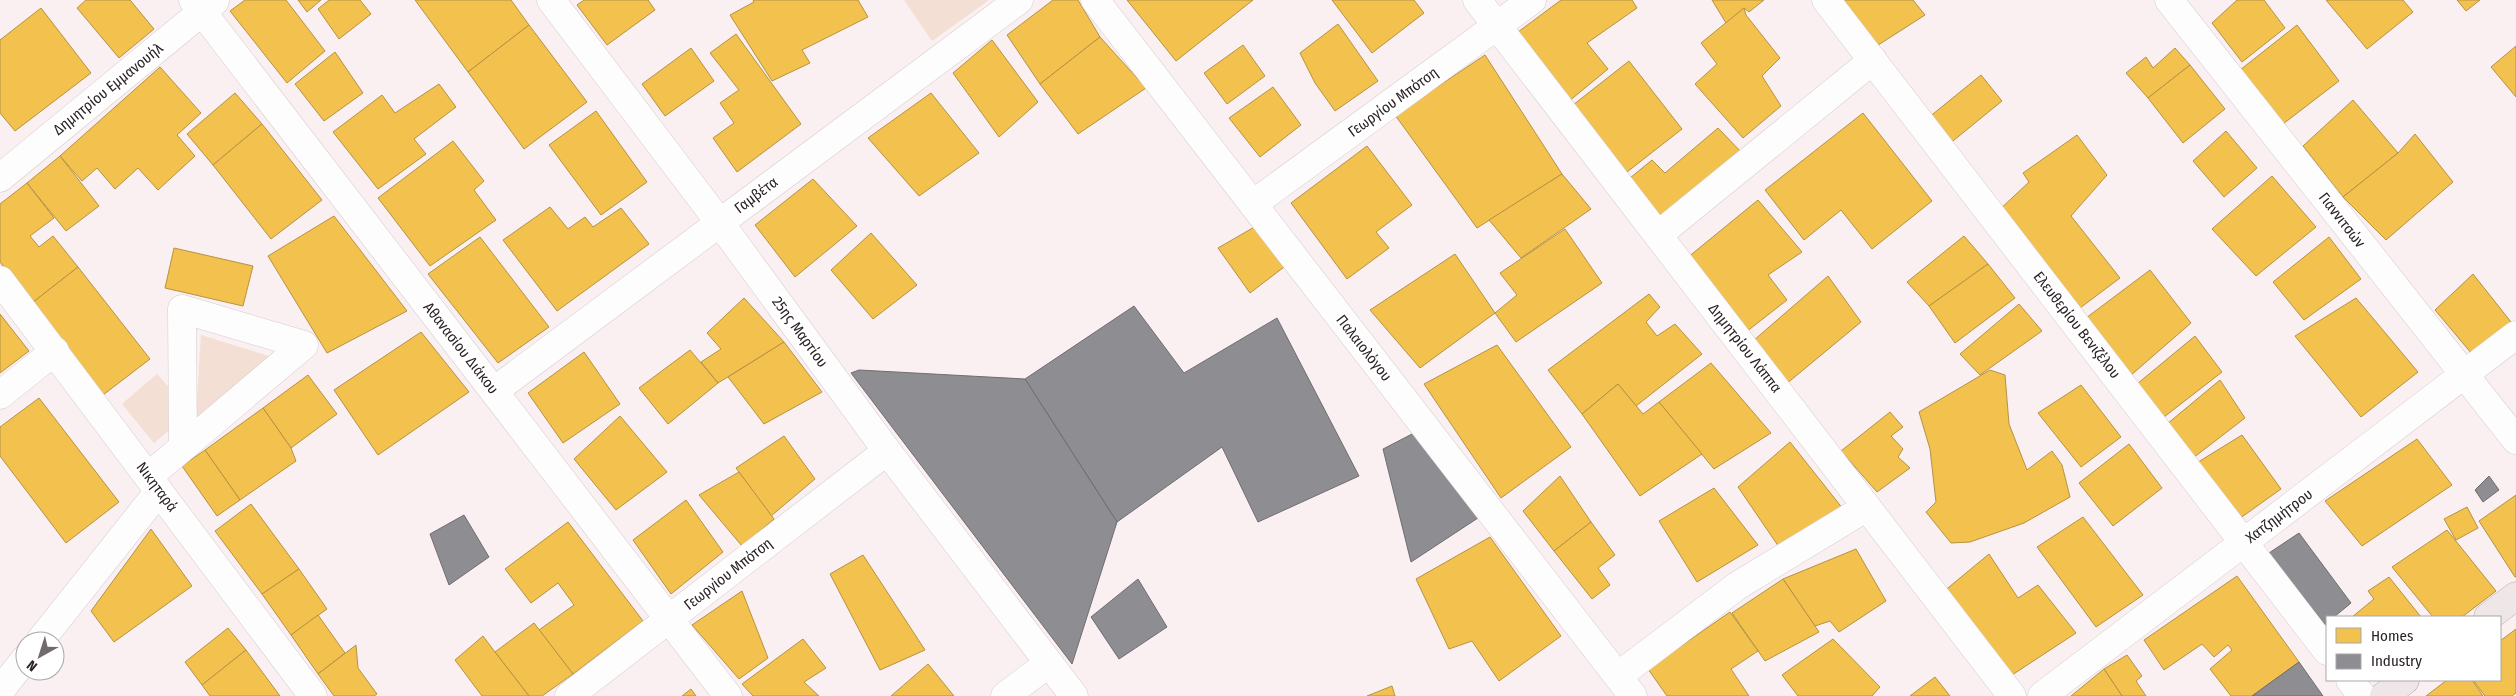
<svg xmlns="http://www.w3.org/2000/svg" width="2516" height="696" viewBox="0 0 2516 696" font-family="'Fira Sans Condensed',sans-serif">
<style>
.green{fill:#f3dfd4}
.homes{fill:#f2c14e;stroke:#b69242}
.industry{fill:#8d8d92;stroke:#706d71}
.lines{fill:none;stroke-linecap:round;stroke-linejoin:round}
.minor-casing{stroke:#d5ccce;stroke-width:29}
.major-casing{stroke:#baa9a8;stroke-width:29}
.minor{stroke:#fefdfd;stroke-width:28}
.major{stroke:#efe7e7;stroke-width:28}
.labels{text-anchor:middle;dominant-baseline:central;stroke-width:5;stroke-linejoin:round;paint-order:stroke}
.street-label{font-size:15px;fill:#2b2325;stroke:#fff}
</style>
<rect width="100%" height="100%" fill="#faeff1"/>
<g class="green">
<path d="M 904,0 L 989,0 L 932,41 Z"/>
<path d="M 201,335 L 275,358 L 202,421 L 196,415 Z"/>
<path d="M 157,374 L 175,394 L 175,425 L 154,443 L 122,404 Z"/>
</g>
<g class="homes">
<path d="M 86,0 L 130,0 L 154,29 L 119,58 L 77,8 Z"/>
<path d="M 245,0 L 286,0 L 325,51 L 287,83 L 230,11 Z"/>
<path d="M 298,0 L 321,0 L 307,12 Z"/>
<path d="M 329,0 L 360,0 L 371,14 L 339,39 L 318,9 Z"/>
<path d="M 415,0 L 511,0 L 529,25 L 468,72 Z"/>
<path d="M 584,0 L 648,0 L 655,10 L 607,45 L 577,5 Z"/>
<path d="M 753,0 L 858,0 L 868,17 L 802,50 L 810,63 L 772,81 L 730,15 L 754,2 Z"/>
<path d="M 1053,0 L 1078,0 L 1100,37 L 1040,84 L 1007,35 Z"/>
<path d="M 1127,0 L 1253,0 L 1176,61 Z"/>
<path d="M 1332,0 L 1414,0 L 1424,13 L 1372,53 Z"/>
<path d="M 1561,0 L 1632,0 L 1637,8 L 1587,43 L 1608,69 L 1568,102 L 1518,32 Z"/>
<path d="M 1712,0 L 1764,0 L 1749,12 L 1744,8 L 1726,23 Z"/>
<path d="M 1836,0 L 1913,0 L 1925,15 L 1872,49 Z"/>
<path d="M 2237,0 L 2264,0 L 2285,28 L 2242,62 L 2212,23 Z"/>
<path d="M 2326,0 L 2403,0 L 2413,12 L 2367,49 Z"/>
<path d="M 2457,0 L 2480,0 L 2466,11 Z"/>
<path d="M 41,8 L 91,73 L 15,131 L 0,113 L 0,40 Z"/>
<path d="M 1744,8 L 1746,15 L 1780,58 L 1762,76 L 1781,106 L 1743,138 L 1695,84 L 1717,64 L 1701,43 Z"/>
<path d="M 1338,24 L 1378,81 L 1335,111 L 1315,83 L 1300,53 Z"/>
<path d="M 529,25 L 587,102 L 524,149 L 468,72 Z"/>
<path d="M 2297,25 L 2339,81 L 2283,124 L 2240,70 Z"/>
<path d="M 736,34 L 801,124 L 737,172 L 713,138 L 734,123 L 720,103 L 739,90 L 710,53 Z"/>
<path d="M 1100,37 L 1146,88 L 1078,134 L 1040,84 Z"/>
<path d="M 992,40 L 1038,102 L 999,137 L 953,73 Z"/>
<path d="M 1243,45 L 1265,76 L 1227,104 L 1204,73 Z"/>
<path d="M 2516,46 L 2516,97 L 2491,67 Z"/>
<path d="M 691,48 L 714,81 L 665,116 L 642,84 Z"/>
<path d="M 2175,48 L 2190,65 L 2148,98 L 2126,73 L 2146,57 L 2153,68 Z"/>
<path d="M 335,52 L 363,93 L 324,121 L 295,84 Z"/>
<path d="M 1485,55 L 1562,174 L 1477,228 L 1395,115 Z"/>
<path d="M 1629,61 L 1682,129 L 1627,172 L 1573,105 Z"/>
<path d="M 2190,65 L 2225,109 L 2183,143 L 2148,98 Z"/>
<path d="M 160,67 L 201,113 L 177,135 L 195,156 L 158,190 L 138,168 L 115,189 L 97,168 L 82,181 L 60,156 Z"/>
<path d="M 1981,75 L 2002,101 L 1948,145 L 1928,118 Z"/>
<path d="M 439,84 L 456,107 L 414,139 L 426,154 L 378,189 L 333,132 L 382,95 L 395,113 Z"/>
<path d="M 1273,87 L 1301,125 L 1260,157 L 1229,118 Z"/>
<path d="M 235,93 L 262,124 L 213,165 L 187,134 Z"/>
<path d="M 931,93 L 979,153 L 919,196 L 868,138 Z"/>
<path d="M 2353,100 L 2398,153 L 2343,197 L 2303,146 Z"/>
<path d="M 596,111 L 647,182 L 601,215 L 549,145 Z"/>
<path d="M 1863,113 L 1932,201 L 1872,249 L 1841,210 L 1804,240 L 1765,190 Z"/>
<path d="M 262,124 L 322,200 L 271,239 L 213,165 Z"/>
<path d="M 1718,128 L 1744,155 L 1664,221 L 1630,178 L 1652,160 L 1665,173 Z"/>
<path d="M 2226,131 L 2257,168 L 2224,197 L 2193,161 Z"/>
<path d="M 2415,134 L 2453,182 L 2386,240 L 2343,197 L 2398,153 Z"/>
<path d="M 2077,135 L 2107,175 L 2071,216 L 2120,278 L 2076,311 L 1997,212 L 2029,182 L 2023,173 Z"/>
<path d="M 453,141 L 484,181 L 474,190 L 496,220 L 430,266 L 378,198 Z"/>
<path d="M 1367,146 L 1412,205 L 1376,232 L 1389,248 L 1347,279 L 1291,203 Z"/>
<path d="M 60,156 L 99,206 L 66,231 L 27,183 Z"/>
<path d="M 1562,174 L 1591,209 L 1521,258 L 1489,220 Z"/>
<path d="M 2272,176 L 2316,227 L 2256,276 L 2212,229 Z"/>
<path d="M 813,179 L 857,226 L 795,277 L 755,225 Z"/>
<path d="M 27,183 L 54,218 L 30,236 L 39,247 L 53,236 L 78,267 L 32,303 L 0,262 L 0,204 Z"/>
<path d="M 1758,200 L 1802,252 L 1768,275 L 1787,300 L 1746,332 L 1687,258 Z"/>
<path d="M 550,207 L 568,229 L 585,217 L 593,227 L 621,208 L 649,244 L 557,311 L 503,240 Z"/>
<path d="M 334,216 L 407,311 L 327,353 L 268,256 Z"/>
<path d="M 1263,222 L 1292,261 L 1250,293 L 1218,248 Z"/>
<path d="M 1565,229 L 1602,283 L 1516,342 L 1495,313 L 1517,295 L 1500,273 Z"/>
<path d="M 871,233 L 917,285 L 873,319 L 831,270 Z"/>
<path d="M 1964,236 L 1988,264 L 1929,306 L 1907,282 Z"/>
<path d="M 480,237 L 549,327 L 498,363 L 428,274 Z"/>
<path d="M 2329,237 L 2361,279 L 2304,320 L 2273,282 Z"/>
<path d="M 174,248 L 253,266 L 243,306 L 165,288 Z"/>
<path d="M 1455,254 L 1495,313 L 1420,368 L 1370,310 Z"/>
<path d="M 1988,264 L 2015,298 L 1955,343 L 1929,306 Z"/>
<path d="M 78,267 L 150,359 L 103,395 L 32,303 Z"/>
<path d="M 2150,270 L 2191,323 L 2130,376 L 2082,321 Z"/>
<path d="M 2473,274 L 2511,322 L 2472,354 L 2435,310 Z"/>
<path d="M 1828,276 L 1861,322 L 1779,390 L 1746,347 Z"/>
<path d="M 1649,294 L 1660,307 L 1646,322 L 1657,336 L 1675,324 L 1702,354 L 1636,406 L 1618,384 L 1582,414 L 1548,370 Z"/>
<path d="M 744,298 L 784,342 L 718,383 L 701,362 L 721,349 L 707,333 Z"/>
<path d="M 2356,298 L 2418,372 L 2361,417 L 2295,336 Z"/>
<path d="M 2019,304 L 2042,331 L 1980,375 L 1960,354 Z"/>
<path d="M 0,314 L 29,351 L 0,373 Z"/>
<path d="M 421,332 L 469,392 L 378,455 L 334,390 Z"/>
<path d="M 2195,336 L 2222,372 L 2164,417 L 2137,384 Z"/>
<path d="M 784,342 L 822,392 L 764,424 L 728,377 Z"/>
<path d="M 1497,345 L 1571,447 L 1501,498 L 1424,384 Z"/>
<path d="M 690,350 L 718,383 L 668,424 L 639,388 Z"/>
<path d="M 584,352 L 620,404 L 563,443 L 528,393 Z"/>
<path d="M 1711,363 L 1771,433 L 1714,469 L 1659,402 Z"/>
<path d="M 1990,370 L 2005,375 L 2009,424 L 2027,470 L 2052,451 L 2062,465 L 2070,497 L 2024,523 L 1970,542 L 1951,543 L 1926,512 L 1936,502 L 1930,449 L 1919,412 Z"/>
<path d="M 308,375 L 337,414 L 291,448 L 263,408 Z"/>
<path d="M 2220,380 L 2245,418 L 2193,458 L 2167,424 Z"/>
<path d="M 1618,384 L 1643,414 L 1659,402 L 1702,454 L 1640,496 L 1582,414 Z"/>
<path d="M 2081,385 L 2121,437 L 2081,467 L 2038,413 Z"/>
<path d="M 39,398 L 119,502 L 66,543 L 0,456 L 0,427 Z"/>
<path d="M 263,408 L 291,448 L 296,461 L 240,500 L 205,450 Z"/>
<path d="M 1890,412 L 1903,427 L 1891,436 L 1903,449 L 1898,457 L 1910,468 L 1877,492 L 1841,451 Z"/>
<path d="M 620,416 L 667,472 L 616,510 L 574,459 Z"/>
<path d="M 2242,435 L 2281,489 L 2239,519 L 2195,464 Z"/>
<path d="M 784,436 L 815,479 L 771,516 L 736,468 Z"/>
<path d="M 2417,439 L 2452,485 L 2362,546 L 2325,501 Z"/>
<path d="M 1790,442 L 1847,514 L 1781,550 L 1738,487 Z"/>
<path d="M 2129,444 L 2162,488 L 2113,526 L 2079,483 Z"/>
<path d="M 205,450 L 240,500 L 217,516 L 182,466 Z"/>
<path d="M 739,472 L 774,519 L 742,546 L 699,495 Z"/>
<path d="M 1560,476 L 1591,522 L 1554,551 L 1523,511 Z"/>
<path d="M 1714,488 L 1758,545 L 1697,582 L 1659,521 Z"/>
<path d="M 2516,495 L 2516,577 L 2515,577 L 2479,521 Z"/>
<path d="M 686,500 L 723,552 L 671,594 L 633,540 Z"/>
<path d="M 251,504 L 299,569 L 262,594 L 215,531 Z"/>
<path d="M 2467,507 L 2478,528 L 2456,540 L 2444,519 Z"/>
<path d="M 2083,517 L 2143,595 L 2096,627 L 2037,547 Z"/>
<path d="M 568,522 L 643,621 L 573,674 L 539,630 L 574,605 L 558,583 L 531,603 L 505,569 Z"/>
<path d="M 1591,522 L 1615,555 L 1598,568 L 1610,585 L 1592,599 L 1554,551 Z"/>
<path d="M 151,529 L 192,586 L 114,642 L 91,611 Z"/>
<path d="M 2447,530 L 2496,591 L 2462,617 L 2433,617 L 2392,567 Z"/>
<path d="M 1490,537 L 1561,636 L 1499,681 L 1472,641 L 1449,649 L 1416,579 Z"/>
<path d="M 1856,549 L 1886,601 L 1839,632 L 1830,621 L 1815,626 L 1783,579 Z"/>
<path d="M 1989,554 L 2018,598 L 2038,585 L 2076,633 L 2009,677 L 1943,592 Z"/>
<path d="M 863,555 L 925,650 L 880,670 L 830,574 Z"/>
<path d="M 299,569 L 327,609 L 291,635 L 262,594 Z"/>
<path d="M 2237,576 L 2299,662 L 2252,696 L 2231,696 L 2210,669 L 2232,650 L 2228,645 L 2214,657 L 2202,644 L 2164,670 L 2144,640 Z"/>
<path d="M 2389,577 L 2421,617 L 2352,617 L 2374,599 L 2368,591 Z"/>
<path d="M 1783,579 L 1819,632 L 1765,661 L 1732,613 Z"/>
<path d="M 742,591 L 768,658 L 739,679 L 692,625 Z"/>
<path d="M 1730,612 L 1758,651 L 1731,669 L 1749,696 L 1667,696 L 1648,669 Z"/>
<path d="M 318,615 L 345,653 L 318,674 L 291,635 Z"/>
<path d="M 534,623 L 573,674 L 542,696 L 529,696 L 495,652 Z"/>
<path d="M 228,628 L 246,650 L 202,685 L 185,662 Z"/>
<path d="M 2516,629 L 2516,693 L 2512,696 L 2485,696 L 2473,680 L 2500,680 L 2500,641 Z"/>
<path d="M 483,636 L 495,652 L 529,696 L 482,696 L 455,660 Z"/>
<path d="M 803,639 L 826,668 L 804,682 L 819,696 L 753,696 L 742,684 Z"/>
<path d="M 1833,639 L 1880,687 L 1872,696 L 1798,696 L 1782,675 Z"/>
<path d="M 356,645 L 358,668 L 377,694 L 374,696 L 334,696 L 318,674 Z"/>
<path d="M 246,650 L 280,696 L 210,696 L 202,685 Z"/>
<path d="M 2127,655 L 2142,676 L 2136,681 L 2146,696 L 2122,696 L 2104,669 Z"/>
<path d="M 928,664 L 954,696 L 891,696 Z"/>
<path d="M 2104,669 L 2122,696 L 2071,696 Z"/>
<path d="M 1935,677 L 1950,696 L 1910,696 Z"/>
<path d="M 2447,680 L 2472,680 L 2483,696 L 2426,696 Z"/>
<path d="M 1392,686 L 1395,696 L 1367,696 Z"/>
<path d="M 691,689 L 696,696 L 682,696 Z"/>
</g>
<g class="industry">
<path d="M 1134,306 L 1184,373 L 1277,318 L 1359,476 L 1258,522 L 1222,447 L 1117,522 L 1025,379 Z"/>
<path d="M 859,370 L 1025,379 L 1117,522 L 1072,664 L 851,373 Z"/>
<path d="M 1414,433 L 1481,516 L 1411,562 L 1383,449 Z"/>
<path d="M 2489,476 L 2499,490 L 2483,502 L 2475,490 Z"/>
<path d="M 464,515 L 489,557 L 449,585 L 430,534 Z"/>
<path d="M 2299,533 L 2351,603 L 2334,617 L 2327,617 L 2325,625 L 2269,553 Z"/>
<path d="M 1138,579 L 1167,627 L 1119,659 L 1091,617 Z"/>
<path d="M 2299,662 L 2323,696 L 2252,696 Z"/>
</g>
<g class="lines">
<defs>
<g id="minor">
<path d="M 193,0 L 728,696"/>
<path d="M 551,0 L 720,223 L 887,451 L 1074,696"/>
<path d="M 1095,0 L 1633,696"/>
<path d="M 1477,0 L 2012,696"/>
<path d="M 1826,0 L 2327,651"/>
<path d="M 2169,0 L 2516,440"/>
<path d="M 0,178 L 215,1"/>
<path d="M 1253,204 L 1532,0"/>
<path d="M 1658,235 L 1873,60"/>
<path d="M 0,280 L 313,696"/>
<path d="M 494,391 L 1019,0"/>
<path d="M 0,395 L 55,351"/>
<path d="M 149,476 L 304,345 L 182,309 L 183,447"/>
<path d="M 40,641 L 159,491"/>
<path d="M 1618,676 L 1737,586 L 1867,507"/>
<path d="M 2350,680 L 2362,696"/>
<path d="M 0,691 L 25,659"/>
<path d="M 569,696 L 887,451"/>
<path d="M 1005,696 L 1049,663"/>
<path d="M 2042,696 L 2516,335"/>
</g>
<g id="major">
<path d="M 2488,617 L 2516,596"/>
<path d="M 2384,696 L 2405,680"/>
</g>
</defs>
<use href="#minor" class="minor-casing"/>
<use href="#major" class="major-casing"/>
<use href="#minor" class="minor"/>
<use href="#major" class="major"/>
</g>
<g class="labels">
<g class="street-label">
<text transform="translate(108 89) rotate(-39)">Δημητρίου Εμμανουήλ</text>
<text transform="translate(1393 102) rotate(-36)">Γεωργίου Μπότση</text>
<text transform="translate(756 195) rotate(-37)">Γαμβέτα</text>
<text transform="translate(2342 220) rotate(52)">Γιαννιτσών</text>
<text transform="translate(2077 325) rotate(52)">Ελευθερίου Βενιζέλου</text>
<text transform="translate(800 332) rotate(54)">25ης Μαρτίου</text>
<text transform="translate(461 348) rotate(52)">Αθανασίου Διάκου</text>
<text transform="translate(1364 348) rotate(52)">Παλαιολόγου</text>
<text transform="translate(1745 348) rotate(52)">Δημητρίου Λάππα</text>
<text transform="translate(157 487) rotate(53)">Νικηταρά</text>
<text transform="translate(2279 516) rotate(-37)">Χατζημήτρου</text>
<text transform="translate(728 574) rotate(-38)">Γεωργίου Μπότση</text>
</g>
</g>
<rect x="2326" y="616" width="175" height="65" fill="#ffffff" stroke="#aaa7a8"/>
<rect x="2336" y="628" width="25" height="15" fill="#f2c14e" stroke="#aaa7a8"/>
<text x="2371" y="641" font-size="15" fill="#2b2325">Homes</text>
<rect x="2336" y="654" width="25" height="15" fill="#8d8d92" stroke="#aaa7a8"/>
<text x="2371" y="666" font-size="15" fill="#2b2325">Industry</text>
<g transform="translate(40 656) rotate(219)"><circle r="24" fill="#ffffff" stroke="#aaa7a8"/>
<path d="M0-4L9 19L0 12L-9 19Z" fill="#736a6c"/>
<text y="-8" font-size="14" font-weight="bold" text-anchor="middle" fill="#2b2325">N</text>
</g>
</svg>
